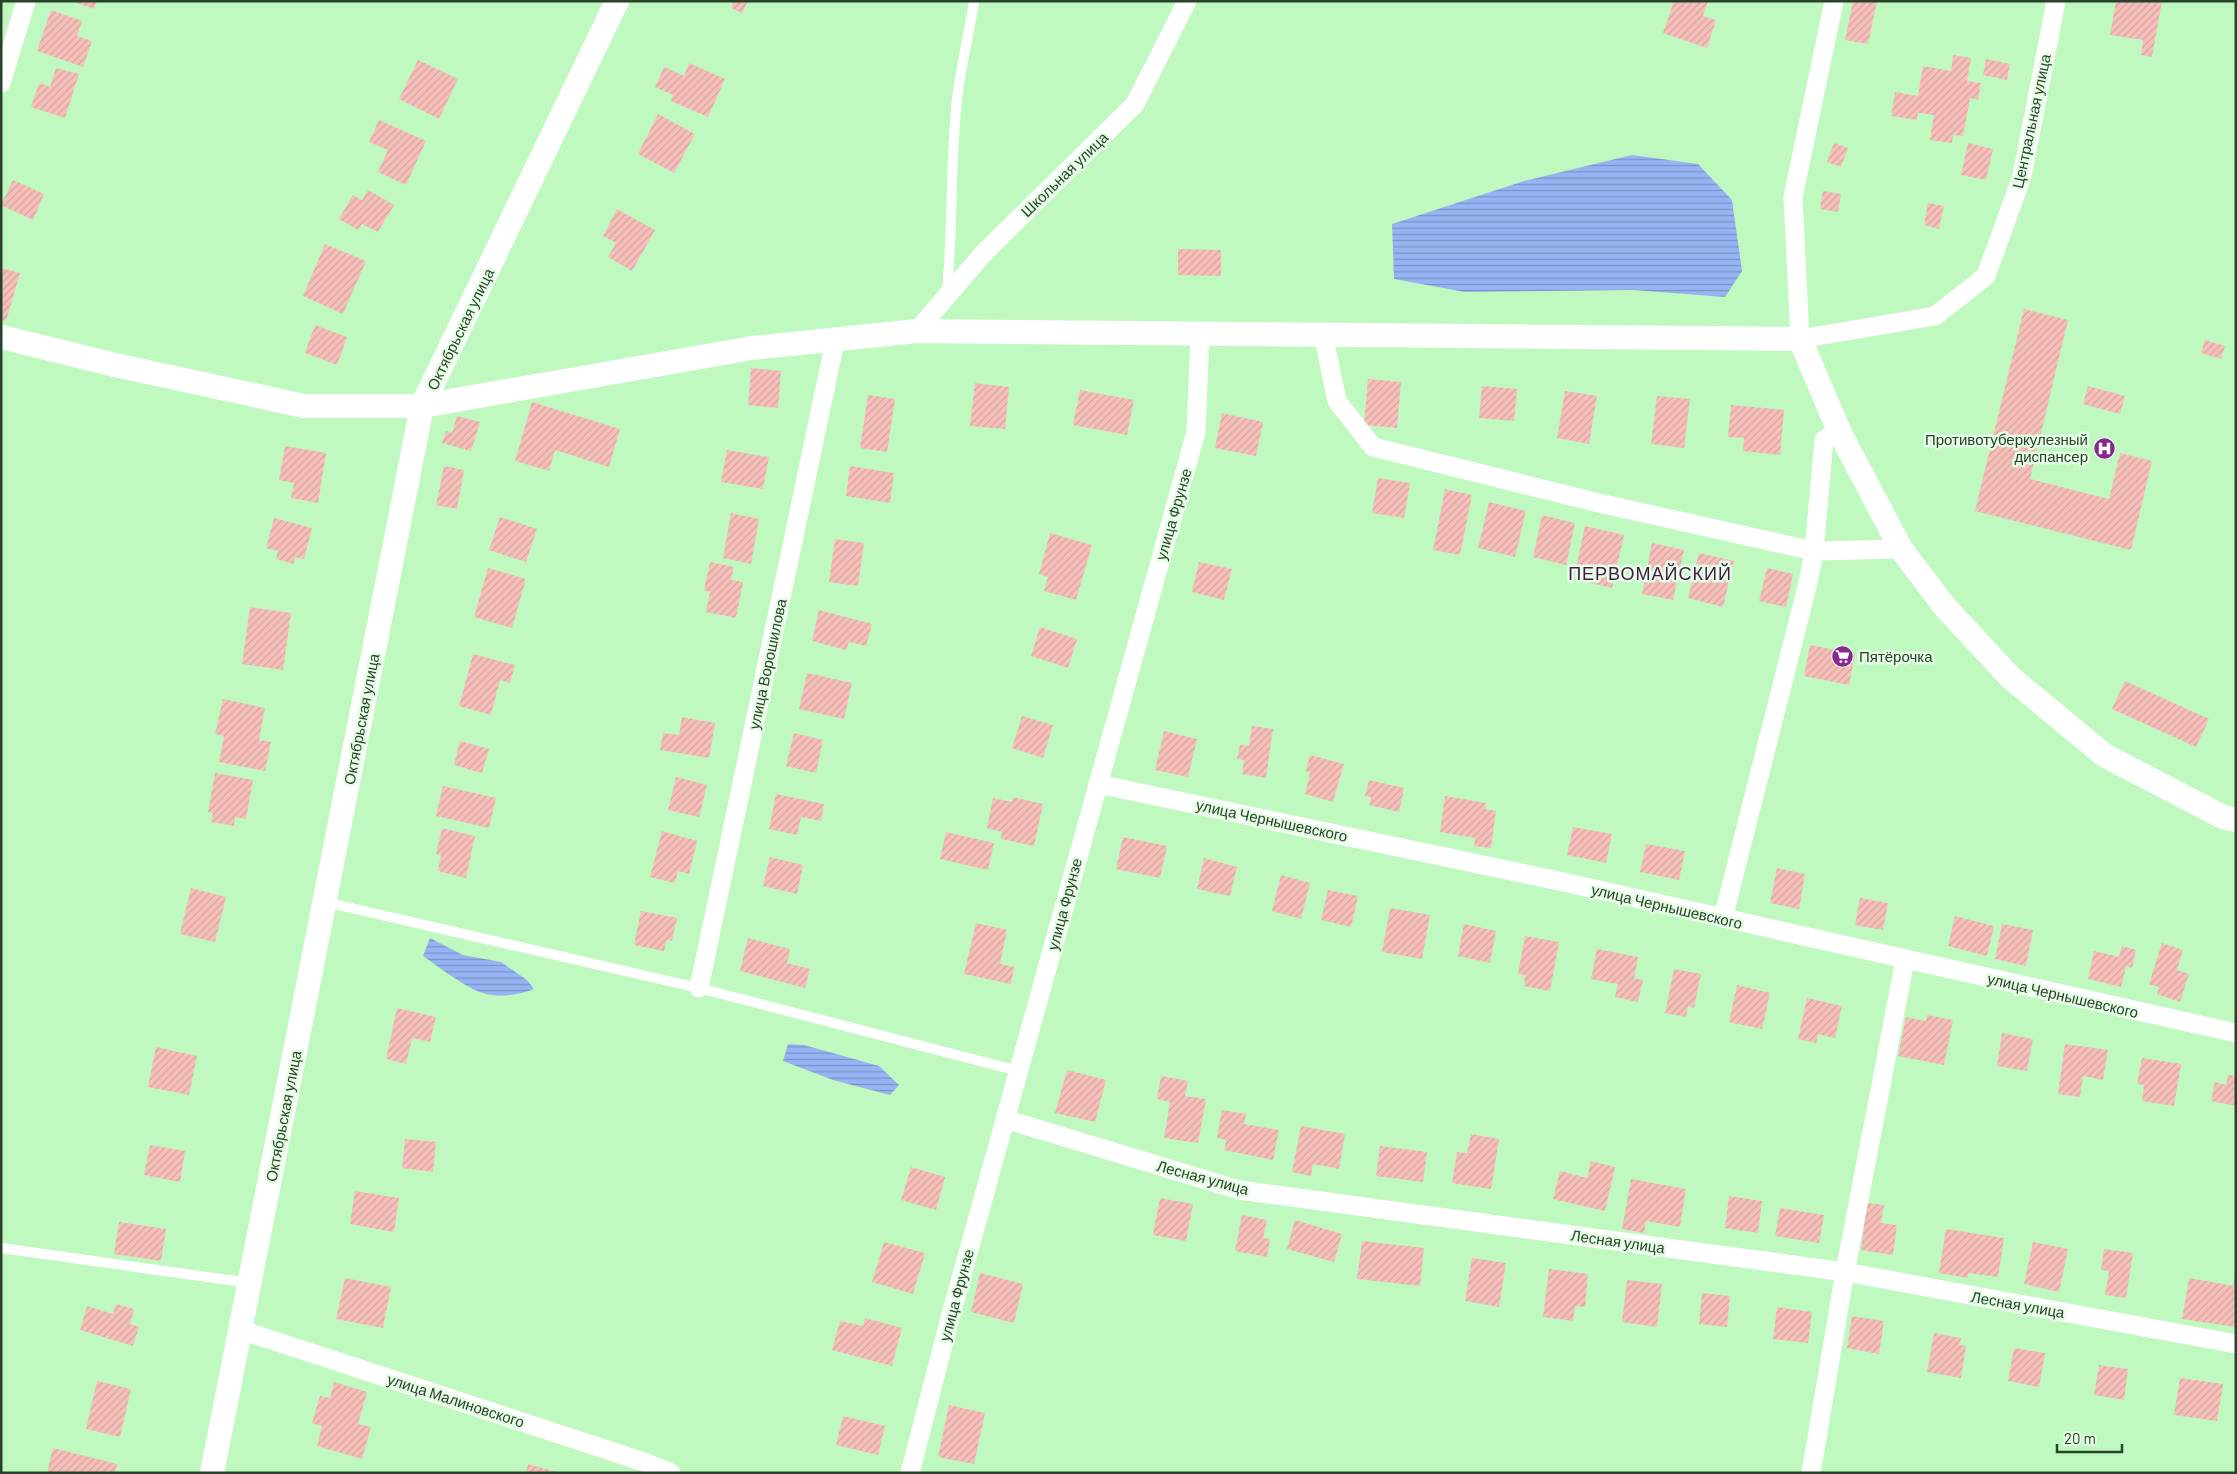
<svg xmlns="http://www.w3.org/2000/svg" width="2237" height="1474" viewBox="0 0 2237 1474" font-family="Barlow,sans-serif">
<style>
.water{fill:url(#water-rules)}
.building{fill:url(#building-hatch)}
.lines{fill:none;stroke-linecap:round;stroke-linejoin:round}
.service{stroke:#fff;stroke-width:10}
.minor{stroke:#fff;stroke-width:19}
.tertiary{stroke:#fff;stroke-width:24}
.labels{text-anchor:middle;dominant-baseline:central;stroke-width:5;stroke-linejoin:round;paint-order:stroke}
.street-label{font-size:15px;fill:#2a412b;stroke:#e5fce5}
.poi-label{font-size:15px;fill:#2a412b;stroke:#e5fce5;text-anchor:end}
.quarter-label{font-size:18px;letter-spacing:1px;fill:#47194b;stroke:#e5fce5}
</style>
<defs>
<pattern id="water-rules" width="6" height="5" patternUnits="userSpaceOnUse" patternTransform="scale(1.25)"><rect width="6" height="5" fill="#96b3f3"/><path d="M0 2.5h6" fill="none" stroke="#7b93c5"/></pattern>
<pattern id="building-hatch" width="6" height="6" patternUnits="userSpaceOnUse" patternTransform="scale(1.25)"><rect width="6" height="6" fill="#f7bfb9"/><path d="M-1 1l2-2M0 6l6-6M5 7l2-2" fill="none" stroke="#d4a59f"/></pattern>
</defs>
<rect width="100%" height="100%" fill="#bff9c0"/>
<g class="water">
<path d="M 1632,155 L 1698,164 L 1732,200 L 1742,271 L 1725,297 L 1633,290 L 1465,292 L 1394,279 L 1392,224 L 1524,181 Z"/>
<path d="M 430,938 L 463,955 L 501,962 L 527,980 L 534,989 C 519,995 499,998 483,993 C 468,989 437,966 423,956 Z"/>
<path d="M 788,1044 L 804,1045 L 879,1066 L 899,1085 L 890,1095 L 833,1080 L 783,1061 Z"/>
</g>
<g class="building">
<path d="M 71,1 L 97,1 L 94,9 Z"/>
<path d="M 729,1 L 748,1 L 742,13 L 731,8 L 733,3 Z"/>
<path d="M 1674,1 L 1708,1 L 1703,16 L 1716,20 L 1707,48 L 1663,33 Z"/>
<path d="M 1853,1 L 1877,1 L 1868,44 L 1845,40 Z"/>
<path d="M 2116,1 L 2162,1 L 2152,57 L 2141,55 L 2143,40 L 2110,35 Z"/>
<path d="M 51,10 L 82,21 L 77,36 L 92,41 L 83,67 L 37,51 Z"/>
<path d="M 1953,55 L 1971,58 L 1967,81 L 1981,83 L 1978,100 L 1970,98 L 1963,136 L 1953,135 L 1952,143 L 1930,140 L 1934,115 L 1918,113 L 1917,120 L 1891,116 L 1895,92 L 1918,96 L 1923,66 L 1951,71 Z"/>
<path d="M 1986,59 L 2010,64 L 2007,80 L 1983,75 Z"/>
<path d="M 418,60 L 458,79 L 439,119 L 399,99 Z"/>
<path d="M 689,63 L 725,79 L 708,117 L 671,101 L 673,95 L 655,87 L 664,67 L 684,76 Z"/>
<path d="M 56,68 L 79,74 L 65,118 L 31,107 L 39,83 L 50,87 Z"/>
<path d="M 658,114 L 695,134 L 674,173 L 638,154 Z"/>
<path d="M 379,120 L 426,141 L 406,185 L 378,172 L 388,150 L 369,142 Z"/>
<path d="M 1834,143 L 1848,148 L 1841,167 L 1827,162 Z"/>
<path d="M 1968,143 L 1993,149 L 1986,180 L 1961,175 Z"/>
<path d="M 13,180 L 44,194 L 33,220 L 1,205 Z"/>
<path d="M 368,190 L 394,205 L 378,232 L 362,224 L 358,230 L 339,219 L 353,195 L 362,200 Z"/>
<path d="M 1823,191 L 1841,194 L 1838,212 L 1820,209 Z"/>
<path d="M 1928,203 L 1944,206 L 1939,229 L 1924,225 Z"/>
<path d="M 617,209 L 655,230 L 632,271 L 608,257 L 616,243 L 603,236 Z"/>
<path d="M 325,244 L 366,261 L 343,314 L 303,296 Z"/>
<path d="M 1178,249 L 1221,250 L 1221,276 L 1178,275 Z"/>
<path d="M 1,268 L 20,273 L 6,321 L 1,319 Z"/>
<path d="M 2024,309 L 2068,320 L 2030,479 L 2109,499 L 2120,453 L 2152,461 L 2131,550 L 1975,511 Z"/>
<path d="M 315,325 L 347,337 L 337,365 L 305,353 Z"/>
<path d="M 2205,340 L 2225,346 L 2221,359 L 2201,353 Z"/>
<path d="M 751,368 L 781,371 L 778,408 L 748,405 Z"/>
<path d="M 1368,379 L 1401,382 L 1397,428 L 1364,425 Z"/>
<path d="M 975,383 L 1009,387 L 1005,429 L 970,426 Z"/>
<path d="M 1482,386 L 1517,389 L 1514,421 L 1479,418 Z"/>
<path d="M 2088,386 L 2125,396 L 2120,414 L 2083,404 Z"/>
<path d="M 1080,390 L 1134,400 L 1127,435 L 1073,425 Z"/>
<path d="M 1565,391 L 1597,396 L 1589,444 L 1557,438 Z"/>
<path d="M 868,395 L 895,399 L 887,452 L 860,448 Z"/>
<path d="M 1657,396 L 1690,399 L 1684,448 L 1651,444 Z"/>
<path d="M 532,402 L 620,429 L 609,467 L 555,450 L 549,471 L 515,461 Z"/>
<path d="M 1731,405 L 1784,410 L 1780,455 L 1743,451 L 1744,438 L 1728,437 Z"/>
<path d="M 1222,413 L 1263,422 L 1256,456 L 1215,448 Z"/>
<path d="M 457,416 L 480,422 L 471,451 L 442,443 L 446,431 L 452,433 Z"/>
<path d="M 285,446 L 326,453 L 318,503 L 291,498 L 294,483 L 279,480 Z"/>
<path d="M 727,450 L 769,457 L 763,489 L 721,482 Z"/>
<path d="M 444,466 L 464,470 L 457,509 L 436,505 Z"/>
<path d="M 850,466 L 894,473 L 890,503 L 846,496 Z"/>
<path d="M 1378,478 L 1410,483 L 1404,518 L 1372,513 Z"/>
<path d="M 1445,489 L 1472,495 L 1460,555 L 1433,550 Z"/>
<path d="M 1489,502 L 1526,511 L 1515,557 L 1478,548 Z"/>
<path d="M 731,513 L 759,519 L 751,564 L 723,558 Z"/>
<path d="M 1542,515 L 1575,523 L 1566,565 L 1533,557 Z"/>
<path d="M 500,517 L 537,529 L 526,562 L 489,550 Z"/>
<path d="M 274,518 L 312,528 L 304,559 L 295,557 L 294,564 L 276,559 L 278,551 L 266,548 Z"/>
<path d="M 1585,526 L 1624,535 L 1612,588 L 1582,581 L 1583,574 L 1575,572 Z"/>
<path d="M 1050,533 L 1092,545 L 1076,600 L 1044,591 L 1048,577 L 1039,574 Z"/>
<path d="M 835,539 L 864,543 L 858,586 L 829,582 Z"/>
<path d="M 1652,543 L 1684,550 L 1673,600 L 1642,594 Z"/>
<path d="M 1699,553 L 1734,561 L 1723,607 L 1688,598 Z"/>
<path d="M 710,562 L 734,567 L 731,580 L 743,582 L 736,618 L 706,612 L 710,592 L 704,590 Z"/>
<path d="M 1199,562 L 1232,569 L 1224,600 L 1192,592 Z"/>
<path d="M 488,568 L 526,579 L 512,628 L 474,617 Z"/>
<path d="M 1767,568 L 1793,574 L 1786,607 L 1759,601 Z"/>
<path d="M 250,607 L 291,613 L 283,670 L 242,664 Z"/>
<path d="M 819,610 L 872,624 L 866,646 L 849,642 L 846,650 L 812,641 Z"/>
<path d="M 1040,627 L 1077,639 L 1068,668 L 1031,656 Z"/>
<path d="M 1810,645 L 1855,654 L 1849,685 L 1804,676 Z"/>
<path d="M 473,654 L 515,665 L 510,683 L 500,680 L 491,715 L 459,706 Z"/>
<path d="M 807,673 L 852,683 L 844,719 L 799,709 Z"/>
<path d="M 2125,681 L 2209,719 L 2196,747 L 2112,709 Z"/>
<path d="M 223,699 L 265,708 L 259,740 L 271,742 L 265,771 L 219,762 L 224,736 L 215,734 Z"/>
<path d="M 1022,716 L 1053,725 L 1043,758 L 1012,748 Z"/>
<path d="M 682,717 L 715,723 L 709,758 L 660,750 L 663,733 L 679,735 Z"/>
<path d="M 1252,726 L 1273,729 L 1266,778 L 1242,774 L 1244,760 L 1237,759 L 1240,745 L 1249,746 Z"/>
<path d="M 1164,731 L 1197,739 L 1188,777 L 1155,770 Z"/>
<path d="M 794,733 L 823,740 L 816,773 L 786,766 Z"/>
<path d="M 460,741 L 489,749 L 482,773 L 454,765 Z"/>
<path d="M 1310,755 L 1344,764 L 1333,802 L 1305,794 L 1310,773 L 1306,771 Z"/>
<path d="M 215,773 L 253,780 L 246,819 L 235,817 L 234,826 L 211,822 L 213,813 L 208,812 Z"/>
<path d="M 676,777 L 707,785 L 699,817 L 668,810 Z"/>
<path d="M 1369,780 L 1404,788 L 1399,812 L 1369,805 L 1371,797 L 1365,796 Z"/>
<path d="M 443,786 L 496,798 L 489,828 L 436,816 Z"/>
<path d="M 776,794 L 824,804 L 821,821 L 801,817 L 797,835 L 769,829 Z"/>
<path d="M 1445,796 L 1486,803 L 1485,809 L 1496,811 L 1491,848 L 1474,846 L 1475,838 L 1440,832 Z"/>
<path d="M 1013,797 L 1043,804 L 1034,846 L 1001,839 L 1002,832 L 987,828 L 993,798 L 1012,802 Z"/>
<path d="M 1573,827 L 1612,834 L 1606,863 L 1567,855 Z"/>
<path d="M 442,828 L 475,836 L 466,878 L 438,871 L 441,855 L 436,854 Z"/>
<path d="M 662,831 L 697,841 L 689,874 L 678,871 L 675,883 L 650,877 Z"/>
<path d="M 946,832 L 994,843 L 988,870 L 940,859 Z"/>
<path d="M 1123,837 L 1167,846 L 1160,878 L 1116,869 Z"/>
<path d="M 1646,844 L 1685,851 L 1679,880 L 1640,872 Z"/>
<path d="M 770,857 L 803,865 L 797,894 L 763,886 Z"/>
<path d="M 1204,858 L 1237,867 L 1230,896 L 1197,889 Z"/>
<path d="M 1777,868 L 1805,874 L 1799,909 L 1770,903 Z"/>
<path d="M 1281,875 L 1310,883 L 1301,919 L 1272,911 Z"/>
<path d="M 191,888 L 226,897 L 215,942 L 180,934 Z"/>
<path d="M 1328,890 L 1358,896 L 1351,927 L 1321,920 Z"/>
<path d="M 1860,898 L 1888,903 L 1883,930 L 1855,925 Z"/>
<path d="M 1390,908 L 1430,915 L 1422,959 L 1382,952 Z"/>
<path d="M 641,911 L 677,918 L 672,941 L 667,940 L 664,951 L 634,945 Z"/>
<path d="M 1955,916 L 1994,926 L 1987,956 L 1948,946 Z"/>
<path d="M 976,923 L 1007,930 L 1000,964 L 1014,967 L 1011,984 L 964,974 Z"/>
<path d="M 1464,924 L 1496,931 L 1490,963 L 1458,956 Z"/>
<path d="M 2002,924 L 2033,930 L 2026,966 L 1995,959 Z"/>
<path d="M 1525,936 L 1559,942 L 1550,991 L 1524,986 L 1525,975 L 1518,974 Z"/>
<path d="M 748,938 L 790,949 L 787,963 L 810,969 L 805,988 L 740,971 Z"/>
<path d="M 2162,943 L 2183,950 L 2177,970 L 2189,974 L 2180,1002 L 2157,994 L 2159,987 L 2149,984 Z"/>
<path d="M 2122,946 L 2136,950 L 2132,968 L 2126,966 L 2121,987 L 2088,979 L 2094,951 L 2119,957 Z"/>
<path d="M 1597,949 L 1638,957 L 1634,978 L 1643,980 L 1638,1002 L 1615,997 L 1618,984 L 1591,979 Z"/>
<path d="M 1674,969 L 1701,974 L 1694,1008 L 1688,1006 L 1686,1017 L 1665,1013 Z"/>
<path d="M 1737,985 L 1770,993 L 1762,1029 L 1729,1022 Z"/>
<path d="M 1807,998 L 1842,1006 L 1835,1038 L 1818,1034 L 1816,1043 L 1798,1039 Z"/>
<path d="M 397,1008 L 436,1017 L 430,1042 L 412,1038 L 406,1064 L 386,1059 Z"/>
<path d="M 1927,1015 L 1953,1020 L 1944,1065 L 1898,1056 L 1906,1017 L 1926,1021 Z"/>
<path d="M 2002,1033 L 2033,1039 L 2027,1071 L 1997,1066 Z"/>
<path d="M 2065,1044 L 2108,1050 L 2103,1080 L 2083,1076 L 2080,1097 L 2058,1094 Z"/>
<path d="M 156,1047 L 197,1056 L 189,1095 L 148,1087 Z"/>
<path d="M 2142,1058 L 2181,1064 L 2174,1106 L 2142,1101 L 2144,1085 L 2137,1084 Z"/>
<path d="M 1067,1070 L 1106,1080 L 1095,1122 L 1055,1113 Z"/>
<path d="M 2228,1075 L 2236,1076 L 2236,1106 L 2211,1101 L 2215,1082 L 2226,1085 Z"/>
<path d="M 1161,1076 L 1188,1081 L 1185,1096 L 1206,1099 L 1198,1143 L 1164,1138 L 1170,1102 L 1157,1099 Z"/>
<path d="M 1222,1110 L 1246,1114 L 1244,1124 L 1279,1130 L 1273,1160 L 1224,1150 L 1226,1140 L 1217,1138 Z"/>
<path d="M 1301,1126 L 1345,1134 L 1339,1169 L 1313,1164 L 1311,1176 L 1292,1172 Z"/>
<path d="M 1471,1134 L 1499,1139 L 1491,1189 L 1452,1183 L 1457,1152 L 1467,1153 Z"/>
<path d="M 405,1139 L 436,1142 L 433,1172 L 402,1168 Z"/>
<path d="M 150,1145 L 185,1151 L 180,1182 L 144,1175 Z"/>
<path d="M 1380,1146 L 1427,1152 L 1423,1182 L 1376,1176 Z"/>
<path d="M 1591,1161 L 1615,1167 L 1605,1211 L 1553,1199 L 1560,1171 L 1587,1178 Z"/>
<path d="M 911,1167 L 945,1177 L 936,1210 L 901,1200 Z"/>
<path d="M 1631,1179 L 1686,1189 L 1680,1227 L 1646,1221 L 1644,1233 L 1622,1229 Z"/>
<path d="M 355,1191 L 399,1198 L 394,1232 L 350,1224 Z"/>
<path d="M 1729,1196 L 1762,1201 L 1758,1233 L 1725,1228 Z"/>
<path d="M 1160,1198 L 1193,1204 L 1186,1241 L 1153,1235 Z"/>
<path d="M 1867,1203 L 1884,1205 L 1881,1223 L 1897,1225 L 1893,1255 L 1861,1250 Z"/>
<path d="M 1780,1208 L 1824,1215 L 1819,1243 L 1775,1236 Z"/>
<path d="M 1242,1215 L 1267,1220 L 1263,1238 L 1270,1239 L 1267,1257 L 1235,1251 Z"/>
<path d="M 1295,1220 L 1342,1234 L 1334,1262 L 1287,1249 Z"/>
<path d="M 119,1222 L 166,1229 L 161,1261 L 114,1254 Z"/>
<path d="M 1946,1229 L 2004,1238 L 1998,1277 L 1968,1273 L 1968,1278 L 1939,1273 Z"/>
<path d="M 1362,1241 L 1424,1248 L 1420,1286 L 1357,1279 Z"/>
<path d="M 884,1242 L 925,1253 L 913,1294 L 872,1282 Z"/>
<path d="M 2033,1242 L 2068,1249 L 2059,1292 L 2024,1284 Z"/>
<path d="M 2104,1249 L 2133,1253 L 2126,1298 L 2105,1295 L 2109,1271 L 2101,1270 Z"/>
<path d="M 1472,1258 L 1506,1263 L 1499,1307 L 1465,1301 Z"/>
<path d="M 1549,1269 L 1588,1274 L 1585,1307 L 1575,1306 L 1573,1321 L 1543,1317 Z"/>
<path d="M 980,1273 L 1023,1284 L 1014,1323 L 971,1312 Z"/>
<path d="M 2235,1276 L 2236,1327 L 2182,1319 L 2189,1278 L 2233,1286 Z"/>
<path d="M 345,1278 L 391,1287 L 383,1328 L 336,1319 Z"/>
<path d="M 1627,1280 L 1662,1284 L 1657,1327 L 1622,1322 Z"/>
<path d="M 1702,1293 L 1730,1296 L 1727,1327 L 1699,1324 Z"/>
<path d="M 116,1304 L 134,1309 L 130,1324 L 139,1327 L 133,1346 L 80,1330 L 87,1306 L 113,1314 Z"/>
<path d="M 1777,1307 L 1812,1312 L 1808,1343 L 1773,1339 Z"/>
<path d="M 1852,1316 L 1884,1321 L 1879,1354 L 1847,1348 Z"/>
<path d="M 865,1318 L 902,1328 L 892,1366 L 832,1350 L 840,1321 L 863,1326 Z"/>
<path d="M 1934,1333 L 1961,1338 L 1959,1345 L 1966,1346 L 1961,1378 L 1927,1372 Z"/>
<path d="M 2014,1348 L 2045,1353 L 2039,1387 L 2008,1381 Z"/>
<path d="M 2099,1365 L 2128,1369 L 2124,1400 L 2094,1395 Z"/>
<path d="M 2180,1378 L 2223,1384 L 2217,1421 L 2174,1415 Z"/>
<path d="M 97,1381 L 131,1389 L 120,1437 L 86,1429 Z"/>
<path d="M 334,1382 L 367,1392 L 358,1424 L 371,1427 L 362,1459 L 317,1446 L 322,1426 L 312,1423 L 320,1396 L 330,1398 Z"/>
<path d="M 949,1405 L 985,1413 L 974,1464 L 938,1457 Z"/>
<path d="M 843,1416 L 885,1426 L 878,1455 L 836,1445 Z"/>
<path d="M 53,1448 L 117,1464 L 115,1473 L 47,1473 Z"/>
<path d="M 528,1464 L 556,1472 L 556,1473 L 526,1473 Z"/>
</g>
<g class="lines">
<g class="service">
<path d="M 947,293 C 953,228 950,163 957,99 C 961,66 969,34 974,1"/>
<path d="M 325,902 L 699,988 L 1018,1071"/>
<path d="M 1,1248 L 250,1283"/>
</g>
<g class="minor">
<path d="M 1834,1 L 1793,197 L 1800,339 L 1935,316 L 1986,276 L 2022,176 L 2056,1"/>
<path d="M 1,83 L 26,1"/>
<path d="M 917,331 L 982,255 L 1135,104 L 1187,1"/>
<path d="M 1323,334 L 1337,401 L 1373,447 L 1599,503 L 1814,551 L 1901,549"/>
<path d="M 1098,784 L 1559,881 L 2236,1033"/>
<path d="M 1723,918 L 1808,583 L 1814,551 L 1824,440 L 1839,431"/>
<path d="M 699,988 L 835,341"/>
<path d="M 1005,1119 L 1239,1190 L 1845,1272 L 2236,1344"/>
<path d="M 241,1330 L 644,1462 L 671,1473"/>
<path d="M 910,1473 L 950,1318 L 1196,432 L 1200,333"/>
<path d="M 1811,1473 L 1845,1272 L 1905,960"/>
</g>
<g class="tertiary">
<path d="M 1,337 L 115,365 L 304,406 L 422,406 L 752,348 L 917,331 L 1800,339 L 1839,431 L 1901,549 L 1945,607 L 2011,678 L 2104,755 L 2223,817 L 2236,820"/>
<path d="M 212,1473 L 422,406 L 617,1"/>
</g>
</g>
<defs>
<symbol id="hospital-disc" viewBox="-11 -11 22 22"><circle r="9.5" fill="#892790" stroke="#e5fce5"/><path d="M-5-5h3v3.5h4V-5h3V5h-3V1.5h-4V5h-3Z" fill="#fff"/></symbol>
<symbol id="supermarket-disc" viewBox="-11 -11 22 22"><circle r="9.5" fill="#892790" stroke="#e5fce5"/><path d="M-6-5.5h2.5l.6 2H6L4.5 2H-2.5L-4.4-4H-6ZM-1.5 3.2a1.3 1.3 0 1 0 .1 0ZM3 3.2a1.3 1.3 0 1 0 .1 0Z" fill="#fff"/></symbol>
</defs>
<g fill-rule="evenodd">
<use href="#hospital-disc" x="2092" y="436" width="25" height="25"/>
<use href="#supermarket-disc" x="1830" y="644" width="25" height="25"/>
</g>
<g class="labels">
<g class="street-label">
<text transform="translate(2031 121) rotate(-78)">Центральная улица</text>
<text transform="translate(1064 174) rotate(-44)">Школьная улица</text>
<text transform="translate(460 329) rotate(-64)">Октябрьская улица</text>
<text transform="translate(1173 514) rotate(-74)">улица Фрунзе</text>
<text transform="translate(767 664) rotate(-78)">улица Ворошилова</text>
<text transform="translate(361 719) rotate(-79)">Октябрьская улица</text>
<text transform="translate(1272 820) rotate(12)">улица Чернышевского</text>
<text transform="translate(1064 904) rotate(-75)">улица Фрунзе</text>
<text transform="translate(1667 906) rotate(13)">улица Чернышевского</text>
<text transform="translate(2063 995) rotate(13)">улица Чернышевского</text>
<text transform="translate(283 1116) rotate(-79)">Октябрьская улица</text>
<text transform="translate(1203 1177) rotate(15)">Лесная улица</text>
<text transform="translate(1618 1241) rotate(8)">Лесная улица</text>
<text transform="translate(956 1295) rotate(-75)">улица Фрунзе</text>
<text transform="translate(2018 1304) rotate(10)">Лесная улица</text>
<text transform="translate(456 1400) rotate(18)">улица Малиновского</text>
</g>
<g class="poi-label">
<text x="2088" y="439">Противотуберкулезный<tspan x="2088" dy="17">диспансер</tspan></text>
<text x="1859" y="656" text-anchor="start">Пятёрочка</text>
</g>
<g class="quarter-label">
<text x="1650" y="573">ПЕРВОМАЙСКИЙ</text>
</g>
</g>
<rect width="2237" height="1474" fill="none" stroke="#2a412b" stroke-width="5"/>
<path d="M2057 1444v8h65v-8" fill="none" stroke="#2a412b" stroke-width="2.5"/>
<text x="2064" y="1444" font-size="15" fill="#2a412b" stroke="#e5fce5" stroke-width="4" paint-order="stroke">20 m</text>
</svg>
